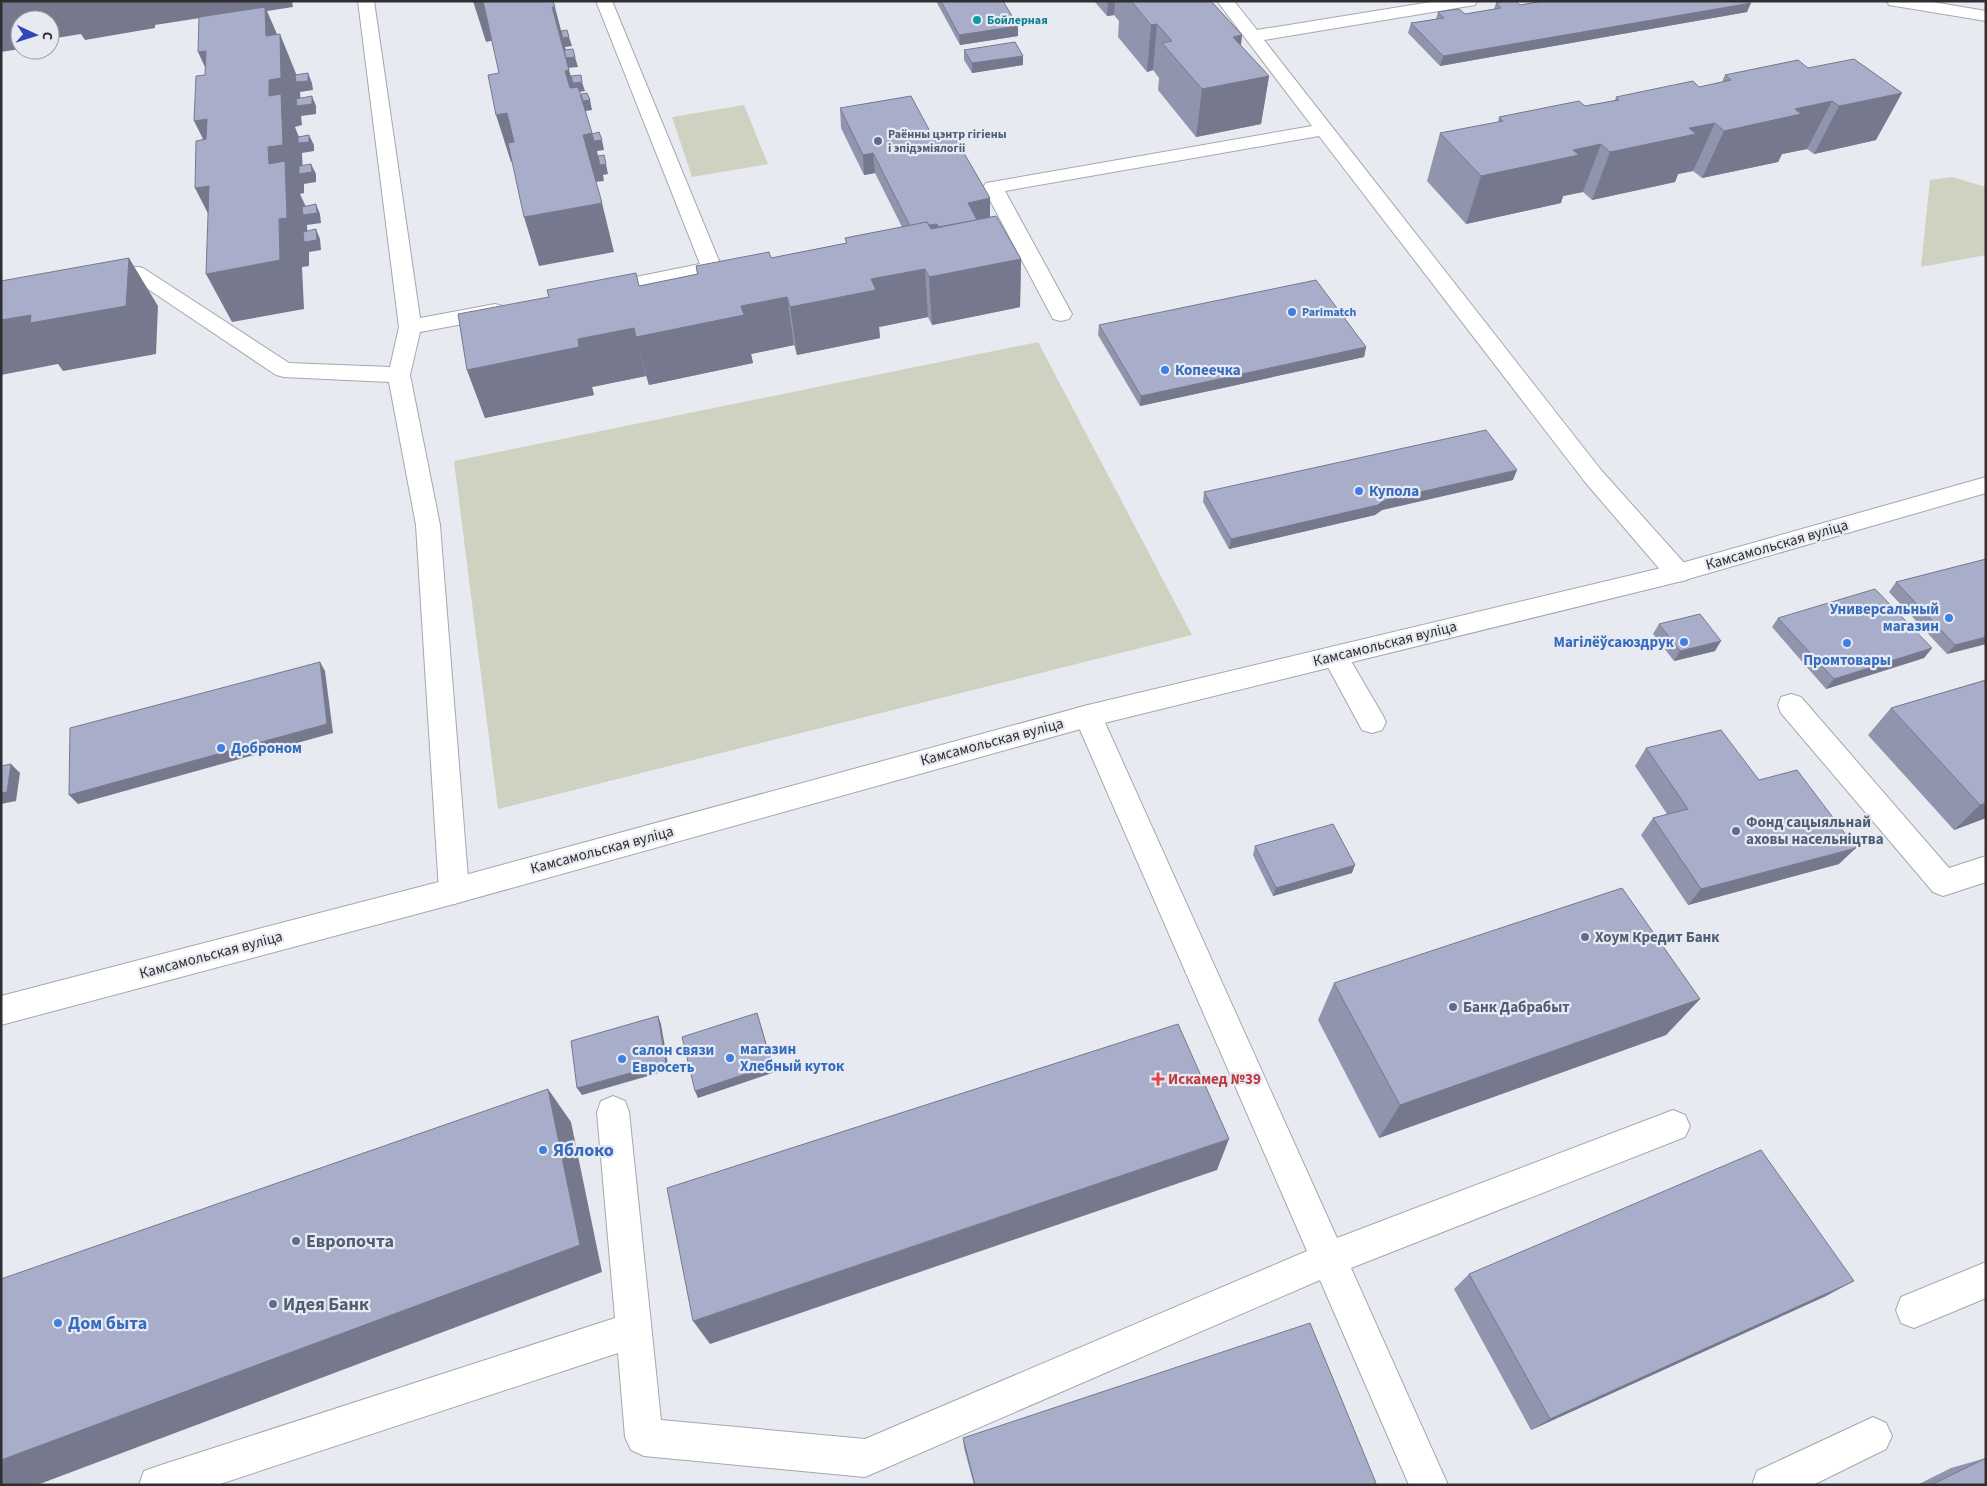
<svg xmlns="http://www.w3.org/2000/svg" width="1987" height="1486" viewBox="0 0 1987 1486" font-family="'Source Sans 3',sans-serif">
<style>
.green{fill:#cfd2c0}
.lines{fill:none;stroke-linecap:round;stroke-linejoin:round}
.minor-casing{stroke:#a6a7ae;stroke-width:2}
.major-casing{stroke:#a6a7ae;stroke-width:2}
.minor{fill:#fff;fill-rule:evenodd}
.major{fill:#fff;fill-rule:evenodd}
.wall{fill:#9095ad}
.shaded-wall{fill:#76798d}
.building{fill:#a8adc9;stroke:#76798d}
.culture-dot{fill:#0f9aa8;stroke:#e8eaf1;stroke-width:2}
.service-dot{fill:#5c6f8a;stroke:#e8eaf1;stroke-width:2}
.shop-dot{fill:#3f7fe0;stroke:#e8eaf1;stroke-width:2}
.health-dot{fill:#e0444e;stroke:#e8eaf1;stroke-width:2}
.labels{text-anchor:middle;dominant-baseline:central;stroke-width:4.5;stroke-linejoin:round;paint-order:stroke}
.far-culture-label{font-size:12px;font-weight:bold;fill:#0d838f;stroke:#e8eaf1;text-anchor:start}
.far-service-label{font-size:12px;font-weight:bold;fill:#4e5e75;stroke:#e8eaf1;text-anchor:start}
.far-shop-label{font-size:12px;font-weight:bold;fill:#366cbe;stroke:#e8eaf1;text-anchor:start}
.shop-label{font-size:15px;font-weight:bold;fill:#366cbe;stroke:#e8eaf1;text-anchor:start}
.street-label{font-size:15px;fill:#2f2f32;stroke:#e8eaf1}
.service-label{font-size:15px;font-weight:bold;fill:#4e5e75;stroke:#e8eaf1;text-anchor:start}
.health-label{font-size:15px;font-weight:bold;fill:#be3a42;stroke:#e8eaf1;text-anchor:start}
.near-shop-label{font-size:18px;font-weight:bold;fill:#366cbe;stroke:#e8eaf1;text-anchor:start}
.near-service-label{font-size:18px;font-weight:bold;fill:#4e5e75;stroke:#e8eaf1;text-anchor:start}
</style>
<rect width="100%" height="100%" fill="#e8eaf1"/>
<g class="green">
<path d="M 744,105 L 768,164 L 692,177 L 672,117 Z"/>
<path d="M 1952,177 L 1986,187 L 1986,255 L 1921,267 L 1930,180 Z"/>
<path d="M 1038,342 L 1192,635 L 498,809 L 454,461 Z"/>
</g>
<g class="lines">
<defs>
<g id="minor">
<path d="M 358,1 L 374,1 L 420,318 L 495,304 L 503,306 L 506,311 L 503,316 L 495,318 L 420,332 L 410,375 L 440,525 L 469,891 L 464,900 L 454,904 L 444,900 L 439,891 L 416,525 L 389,382 L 284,377 L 276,375 L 133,279 L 103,285 L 96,283 L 93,279 L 96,275 C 110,271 129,264 143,268 L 289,363 L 390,367 L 399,327 Z"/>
<path d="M 596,1 L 612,1 L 722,268 L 719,272 L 601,296 L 594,295 L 591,290 L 594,285 L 601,284 L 700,264 Z"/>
<path d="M 1217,1 L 1234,1 L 1257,30 L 1437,1 L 1477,1 L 1475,5 L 1469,6 L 1264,40 L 1601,470 L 1687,566 L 1691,573 L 1687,580 L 1678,582 L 1669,580 L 1585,482 L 1319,136 L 1005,191 L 1072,314 L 1069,319 L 1061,321 L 1053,319 L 983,187 L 986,183 L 1312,126 Z"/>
<path d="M 1887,1 L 1927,1 L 1986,11 L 1986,21 L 1895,6 L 1889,5 Z"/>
<path d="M 1335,646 L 1344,649 L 1382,714 L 1386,722 L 1382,730 L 1372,733 L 1362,730 L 1322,656 L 1326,649 Z"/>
<path d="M 1791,694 L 1801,697 L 1949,868 L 1986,856 L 1986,882 L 1943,896 L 1933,892 L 1781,713 L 1778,705 L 1781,697 Z"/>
<path d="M 1088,705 L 1098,708 L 1102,716 L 1337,1238 L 1673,1110 L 1685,1115 L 1690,1126 L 1685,1137 L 1351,1268 L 1448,1485 L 1409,1485 L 1320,1280 L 865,1477 L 644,1456 L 631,1450 L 625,1437 L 618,1353 L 217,1485 L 139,1485 L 144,1471 L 158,1466 L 615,1318 L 597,1112 L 601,1101 L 613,1096 L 625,1101 L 629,1112 L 661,1420 L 865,1439 L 1307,1251 L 1074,716 L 1078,708 Z"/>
<path d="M 1986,1262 L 1986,1298 L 1914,1328 L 1901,1323 L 1896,1310 L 1901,1297 Z"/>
<path d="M 1873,1417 L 1886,1423 L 1892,1436 L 1886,1449 L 1813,1485 L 1752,1485 L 1757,1471 Z"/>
</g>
<path id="major" d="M 1986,477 L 1986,493 L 1678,582 L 1088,727 L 454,904 L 1,1025 L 1,996 L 454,878 L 1088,705 L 1678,564 Z"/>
</defs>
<use href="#minor" class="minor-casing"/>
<use href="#major" class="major-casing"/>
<use href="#minor" class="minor"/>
<use href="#major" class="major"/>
</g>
<g class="wall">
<path d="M 937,1 L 1003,1 L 1018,26 L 1018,36 L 960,45 L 937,3 Z"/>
<path d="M 1094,1 L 1211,1 L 1242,35 L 1241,46 L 1269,76 L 1261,124 L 1196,137 L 1158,90 L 1159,78 L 1153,70 L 1147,72 L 1118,37 L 1119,21 L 1114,15 L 1107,16 Z"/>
<path d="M 1536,1 L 1749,1 L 1747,12 L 1440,66 L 1408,33 L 1411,23 L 1436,19 L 1438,12 L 1465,14 L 1494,9 L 1496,3 L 1520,5 L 1535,3 Z"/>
<path d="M 964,50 L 1023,56 L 1023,65 L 972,73 L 964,60 Z"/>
<path d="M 1798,60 L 1876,140 L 1814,154 L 1807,149 L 1782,154 L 1778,162 L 1702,178 L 1693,171 L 1678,174 L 1675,182 L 1592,200 L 1583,192 L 1563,196 L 1561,203 L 1466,224 L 1427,181 L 1440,133 L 1498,122 L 1499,117 L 1585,106 L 1615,100 L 1616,97 L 1699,87 L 1722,82 L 1725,75 Z"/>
<path d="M 840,108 L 933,137 L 990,198 L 990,217 L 1021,259 L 1020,307 L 932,325 L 928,317 L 879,327 L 880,338 L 797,355 L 794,345 L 751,354 L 753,363 L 649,385 L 646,376 L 592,387 L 594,395 L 485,418 L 467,370 L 549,297 L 639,286 L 697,274 L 696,266 L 771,258 L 846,243 L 845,238 L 902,227 L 875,173 L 864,175 L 841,128 Z"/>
<path d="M 1099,325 L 1366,347 L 1364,357 L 1140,406 L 1098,335 Z"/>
<path d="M 1513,480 L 1382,510 L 1375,515 L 1229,549 L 1203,502 L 1204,492 Z"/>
<path d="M 1986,559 L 1986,644 L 1947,654 L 1889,592 L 1896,582 Z"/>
<path d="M 1778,618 L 1932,648 L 1924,658 L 1826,689 L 1772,627 Z"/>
<path d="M 1659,624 L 1715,651 L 1674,661 L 1653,634 Z"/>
<path d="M 1986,680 L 1986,818 L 1954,830 L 1868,735 L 1891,708 Z"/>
<path d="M 1646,748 L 1759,780 L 1839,864 L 1688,905 L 1641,835 L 1653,818 L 1667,814 L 1635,766 Z"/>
<path d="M 1255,846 L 1352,873 L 1273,896 L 1253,855 Z"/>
<path d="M 1334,983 L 1700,999 L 1666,1035 L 1379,1138 L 1318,1020 Z"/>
<path d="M 1469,1274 L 1826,1296 L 1531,1430 L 1454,1289 Z"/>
<path d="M 963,1438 L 1372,1485 L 974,1485 L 964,1448 Z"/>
<path d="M 1986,1458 L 1986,1485 L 1917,1485 L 1951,1468 Z"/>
</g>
<g class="shaded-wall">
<path d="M 1,1 L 292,1 L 293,7 L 267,11 L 280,41 L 280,34 L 299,81 L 308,73 L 312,83 L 313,90 L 300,92 L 300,91 L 301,106 L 312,96 L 316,106 L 316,114 L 301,116 L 302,125 L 295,127 L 301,142 L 309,135 L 314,145 L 314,151 L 302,153 L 303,174 L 311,164 L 316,174 L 316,182 L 304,184 L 304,193 L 300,194 L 307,209 L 316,204 L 320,214 L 321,223 L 307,225 L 308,242 L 316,229 L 320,239 L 321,250 L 309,252 L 309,266 L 302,267 L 304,309 L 232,322 L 206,274 L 280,260 L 200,18 L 155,25 L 155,28 L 85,40 L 81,34 L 50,39 L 50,20 L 20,20 L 20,49 L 1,52 Z"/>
<path d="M 473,1 L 483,1 L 495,40 L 486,42 Z"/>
<path d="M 1108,1 L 1115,1 L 1114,15 L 1107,16 Z"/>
<path d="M 1751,3 L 1747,12 L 1440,66 L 1443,56 Z"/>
<path d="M 552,7 L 555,7 L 563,38 L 569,37 L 572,46 L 565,47 L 567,53 L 564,54 Z"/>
<path d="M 1157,24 L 1153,70 L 1147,72 L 1151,25 Z"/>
<path d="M 1018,26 L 1018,36 L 960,45 L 959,35 Z"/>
<path d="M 1242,35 L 1238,64 L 1233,37 Z"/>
<path d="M 206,51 L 220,99 L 198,52 Z"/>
<path d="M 1023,56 L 1023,65 L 972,73 L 972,63 Z"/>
<path d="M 575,57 L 578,67 L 567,68 L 565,58 Z"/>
<path d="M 569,70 L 573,83 L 582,82 L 585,91 L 575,93 L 590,100 L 592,110 L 580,112 L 577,118 L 565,71 Z"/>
<path d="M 1269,76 L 1261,124 L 1196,137 L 1202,89 Z"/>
<path d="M 1902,93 L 1876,140 L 1814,154 L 1839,106 Z"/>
<path d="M 1832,101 L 1807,149 L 1782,154 L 1778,162 L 1702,178 L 1724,131 L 1795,109 Z"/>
<path d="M 507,113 L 522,160 L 511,162 L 496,115 Z"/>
<path d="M 207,119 L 218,169 L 194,121 Z"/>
<path d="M 1715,123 L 1693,171 L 1678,174 L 1675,182 L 1592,200 L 1610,152 L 1689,128 Z"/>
<path d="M 592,133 L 602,140 L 604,150 L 597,151 L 600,165 L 606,164 L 608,174 L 603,175 L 604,181 L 595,182 L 583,135 Z"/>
<path d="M 1601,144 L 1583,192 L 1563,196 L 1561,203 L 1466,224 L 1481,176 L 1573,150 Z"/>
<path d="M 873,153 L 875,173 L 864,175 L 863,155 Z"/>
<path d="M 209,186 L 220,237 L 195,188 Z"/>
<path d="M 990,198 L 990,218 L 968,222 L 968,203 Z"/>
<path d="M 602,203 L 614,252 L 539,266 L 524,217 Z"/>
<path d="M 937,224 L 937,243 L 911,228 Z"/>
<path d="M 129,258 L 158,306 L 156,354 L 63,371 L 58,364 L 1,375 L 1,320 Z"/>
<path d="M 1021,259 L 1020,307 L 932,325 L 929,277 Z"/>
<path d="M 925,269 L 928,317 L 879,327 L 880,338 L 797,355 L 790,307 L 871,279 Z"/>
<path d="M 787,297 L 794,345 L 751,354 L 753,363 L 649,385 L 636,337 L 741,306 Z"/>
<path d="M 634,328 L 646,376 L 592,387 L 594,395 L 485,418 L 467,370 L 578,339 Z"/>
<path d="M 1366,347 L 1364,357 L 1140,406 L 1141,396 Z"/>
<path d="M 1517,470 L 1513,480 L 1382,510 L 1375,515 L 1229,549 L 1231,539 L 1385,500 Z"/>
<path d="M 1986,637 L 1986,644 L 1947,654 L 1955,645 Z"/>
<path d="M 1721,641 L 1715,651 L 1674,661 L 1680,651 Z"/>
<path d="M 1932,648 L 1924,658 L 1826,689 L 1834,679 Z"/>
<path d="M 320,662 L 325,671 L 333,733 L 78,804 L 69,795 Z"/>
<path d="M 11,764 L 20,773 L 16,801 L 1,804 L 1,793 Z"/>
<path d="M 1986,803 L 1986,818 L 1954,830 L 1980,805 Z"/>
<path d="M 1856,848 L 1839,864 L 1688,905 L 1701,889 Z"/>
<path d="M 1355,865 L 1352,873 L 1273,896 L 1276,888 Z"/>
<path d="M 1700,999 L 1666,1035 L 1379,1138 L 1400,1105 Z"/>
<path d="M 757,1013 L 775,1072 L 698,1098 L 695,1091 Z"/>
<path d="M 658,1016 L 661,1024 L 669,1070 L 582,1095 L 577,1088 Z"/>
<path d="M 548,1089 L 571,1122 L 602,1272 L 37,1485 L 1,1485 L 1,1460 Z"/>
<path d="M 1229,1139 L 1217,1170 L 710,1344 L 693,1321 Z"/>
<path d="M 1854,1281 L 1826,1296 L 1531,1430 L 1550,1419 Z"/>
</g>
<g class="building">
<path d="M 483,1 L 553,1 L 555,7 L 552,7 L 569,70 L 565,71 L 570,88 L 578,87 L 592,133 L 583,135 L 602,203 L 524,217 L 508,143 L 514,142 L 507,113 L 496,115 L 488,75 L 499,73 Z"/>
<path d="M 941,1 L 1003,1 L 1018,26 L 959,35 Z"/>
<path d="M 1131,1 L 1211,1 L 1242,35 L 1233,37 L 1269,76 L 1202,89 L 1162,43 L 1172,41 L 1157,24 L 1151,25 Z"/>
<path d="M 1506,1 L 1516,1 L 1520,5 L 1543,1 L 1749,1 L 1751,3 L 1443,56 L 1411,23 L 1444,18 L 1438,12 L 1459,9 L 1465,14 L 1501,8 L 1496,3 Z"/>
<path d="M 265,7 L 266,36 L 280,34 L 281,78 L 269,80 L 269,96 L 281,94 L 283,145 L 268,147 L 269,164 L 285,161 L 287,218 L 279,219 L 280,260 L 206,274 L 209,186 L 195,188 L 196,141 L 206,139 L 207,119 L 194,121 L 196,76 L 205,75 L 206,51 L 198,52 L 199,17 Z"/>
<path d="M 567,30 L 569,37 L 563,38 L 561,31 Z"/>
<path d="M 1015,42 L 1023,56 L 972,63 L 964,50 Z"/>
<path d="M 573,49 L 575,57 L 566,58 L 564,50 Z"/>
<path d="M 1854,59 L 1902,93 L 1839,106 L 1832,101 L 1795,109 L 1801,114 L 1724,131 L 1715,123 L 1689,128 L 1696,134 L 1610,152 L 1601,144 L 1573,150 L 1579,155 L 1481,176 L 1440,133 L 1503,121 L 1499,117 L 1579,101 L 1585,106 L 1619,100 L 1616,97 L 1693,81 L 1699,87 L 1731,80 L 1725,75 L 1798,60 L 1808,68 Z"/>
<path d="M 308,73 L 308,81 L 296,82 L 295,75 Z"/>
<path d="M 581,75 L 582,82 L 573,83 L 571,76 Z"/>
<path d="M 587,93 L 590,100 L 583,101 L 581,94 Z"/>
<path d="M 312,96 L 312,104 L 297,106 L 296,99 Z"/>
<path d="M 911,96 L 933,137 L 953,134 L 990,198 L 968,203 L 977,220 L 938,227 L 937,224 L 929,225 L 927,222 L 910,226 L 873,153 L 863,155 L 840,108 Z"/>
<path d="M 599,132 L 602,140 L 594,141 L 592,134 Z"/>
<path d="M 309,135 L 309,142 L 298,143 L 298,137 Z"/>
<path d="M 604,155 L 606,164 L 600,165 L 598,156 Z"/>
<path d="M 311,164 L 312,172 L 299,174 L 299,166 Z"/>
<path d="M 316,204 L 317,213 L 303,215 L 302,207 Z"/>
<path d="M 996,216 L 1021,259 L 929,277 L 925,269 L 871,279 L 876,290 L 790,307 L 787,297 L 741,306 L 744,315 L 636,337 L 634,328 L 578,339 L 579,347 L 467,370 L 458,314 L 549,297 L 547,290 L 636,273 L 639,286 L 698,274 L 696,266 L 769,252 L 771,258 L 847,243 L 845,238 L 927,222 L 931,229 Z"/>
<path d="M 316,229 L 317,240 L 304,242 L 303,232 Z"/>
<path d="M 129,258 L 126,306 L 30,323 L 31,315 L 1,320 L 1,281 Z"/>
<path d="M 1316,280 L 1366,347 L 1141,396 L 1099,325 Z"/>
<path d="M 1486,430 L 1517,470 L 1385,500 L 1378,505 L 1231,539 L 1204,492 Z"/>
<path d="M 1986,559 L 1986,637 L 1955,645 L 1896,582 Z"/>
<path d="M 1875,589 L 1932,648 L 1834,679 L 1778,618 Z"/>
<path d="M 1700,614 L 1721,641 L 1680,651 L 1659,624 Z"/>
<path d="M 320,662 L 327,724 L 69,795 L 70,728 Z"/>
<path d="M 1986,680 L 1986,803 L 1980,805 L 1891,708 Z"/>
<path d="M 1721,730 L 1759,780 L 1797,770 L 1856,848 L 1701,889 L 1653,818 L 1688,809 L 1646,748 Z"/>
<path d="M 11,764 L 7,792 L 1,793 L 1,766 Z"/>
<path d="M 1333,824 L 1355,865 L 1276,888 L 1255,846 Z"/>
<path d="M 1622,888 L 1700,999 L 1400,1105 L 1334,983 Z"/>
<path d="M 757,1013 L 772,1065 L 695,1091 L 682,1037 Z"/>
<path d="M 658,1016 L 666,1063 L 577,1088 L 571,1041 Z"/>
<path d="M 1178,1024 L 1229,1139 L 693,1321 L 667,1188 Z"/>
<path d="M 548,1089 L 580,1245 L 1,1460 L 1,1279 Z"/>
<path d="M 1761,1150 L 1854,1281 L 1550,1419 L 1469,1274 Z"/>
<path d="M 1310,1323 L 1376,1483 L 1370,1485 L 975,1485 L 963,1438 Z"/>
<path d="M 1986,1458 L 1986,1485 L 1931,1485 Z"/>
</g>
<circle class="culture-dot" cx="977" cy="20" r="5"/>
<g class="service-dot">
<circle cx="878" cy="141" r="5"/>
<circle cx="1736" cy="831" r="5"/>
<circle cx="1585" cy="937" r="5"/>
<circle cx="1453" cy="1007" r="5"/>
<circle cx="296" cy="1241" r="5"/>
<circle cx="273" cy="1304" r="5"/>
</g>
<g class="shop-dot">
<circle cx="1292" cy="312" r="5"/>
<circle cx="1165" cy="370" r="5"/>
<circle cx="1359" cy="491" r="5"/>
<circle cx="1949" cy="618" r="5"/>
<circle cx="1684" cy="642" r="5"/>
<circle cx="1847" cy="643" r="5"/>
<circle cx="221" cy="748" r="5"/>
<circle cx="730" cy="1058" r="5"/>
<circle cx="622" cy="1059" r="5"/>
<circle cx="543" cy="1150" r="5"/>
<circle cx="58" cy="1323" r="5"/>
</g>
<path class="health-dot" d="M1155.5 1071.5h5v5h5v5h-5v5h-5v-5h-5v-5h5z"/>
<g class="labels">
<g class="far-culture-label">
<text x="987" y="20">Бойлерная</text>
</g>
<g class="far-service-label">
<text x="888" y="134">Раённы цэнтр гігіены<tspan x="888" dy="14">і эпідэміялогіі</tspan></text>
</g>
<g class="far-shop-label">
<text x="1302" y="312">Parimatch</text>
</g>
<g class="shop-label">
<text x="1175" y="370">Копеечка</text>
<text x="1369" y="491">Купола</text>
<text x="1939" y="609" text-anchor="end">Универсальный<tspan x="1939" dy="17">магазин</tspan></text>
<text x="1674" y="642" text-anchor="end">Магілёўсаюздрук</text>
<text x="1847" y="660" text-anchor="middle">Промтовары</text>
<text x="231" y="748">Доброном</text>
<text x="740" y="1049">магазин<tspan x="740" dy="17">Хлебный куток</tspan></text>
<text x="632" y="1050">салон связи<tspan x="632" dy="17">Евросеть</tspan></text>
</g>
<g class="street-label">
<text transform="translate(1777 545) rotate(-16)">Камсамольская вуліца</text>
<text transform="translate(1385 644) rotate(-14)">Камсамольская вуліца</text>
<text transform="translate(992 742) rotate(-15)">Камсамольская вуліца</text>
<text transform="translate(602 850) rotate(-15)">Камсамольская вуліца</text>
<text transform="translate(211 955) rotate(-15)">Камсамольская вуліца</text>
</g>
<g class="service-label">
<text x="1746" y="822">Фонд сацыяльнай<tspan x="1746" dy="17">аховы насельніцтва</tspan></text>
<text x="1595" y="937">Хоум Кредит Банк</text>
<text x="1463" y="1007">Банк Дабрабыт</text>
</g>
<g class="health-label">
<text x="1168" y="1079">Искамед №39</text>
</g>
<g class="near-shop-label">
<text x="553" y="1150">Яблоко</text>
<text x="68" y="1323">Дом быта</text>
</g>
<g class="near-service-label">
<text x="306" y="1241">Европочта</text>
<text x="283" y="1304">Идея Банк</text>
</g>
</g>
<rect width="1987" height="1486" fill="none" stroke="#2f2f32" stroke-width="5"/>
<g transform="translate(35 35) rotate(94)"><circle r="24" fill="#e8eaf1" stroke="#9e9fa5"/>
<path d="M0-4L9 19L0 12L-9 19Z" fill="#3246b7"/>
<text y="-8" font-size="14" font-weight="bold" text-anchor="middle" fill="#2f2f32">С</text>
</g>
</svg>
